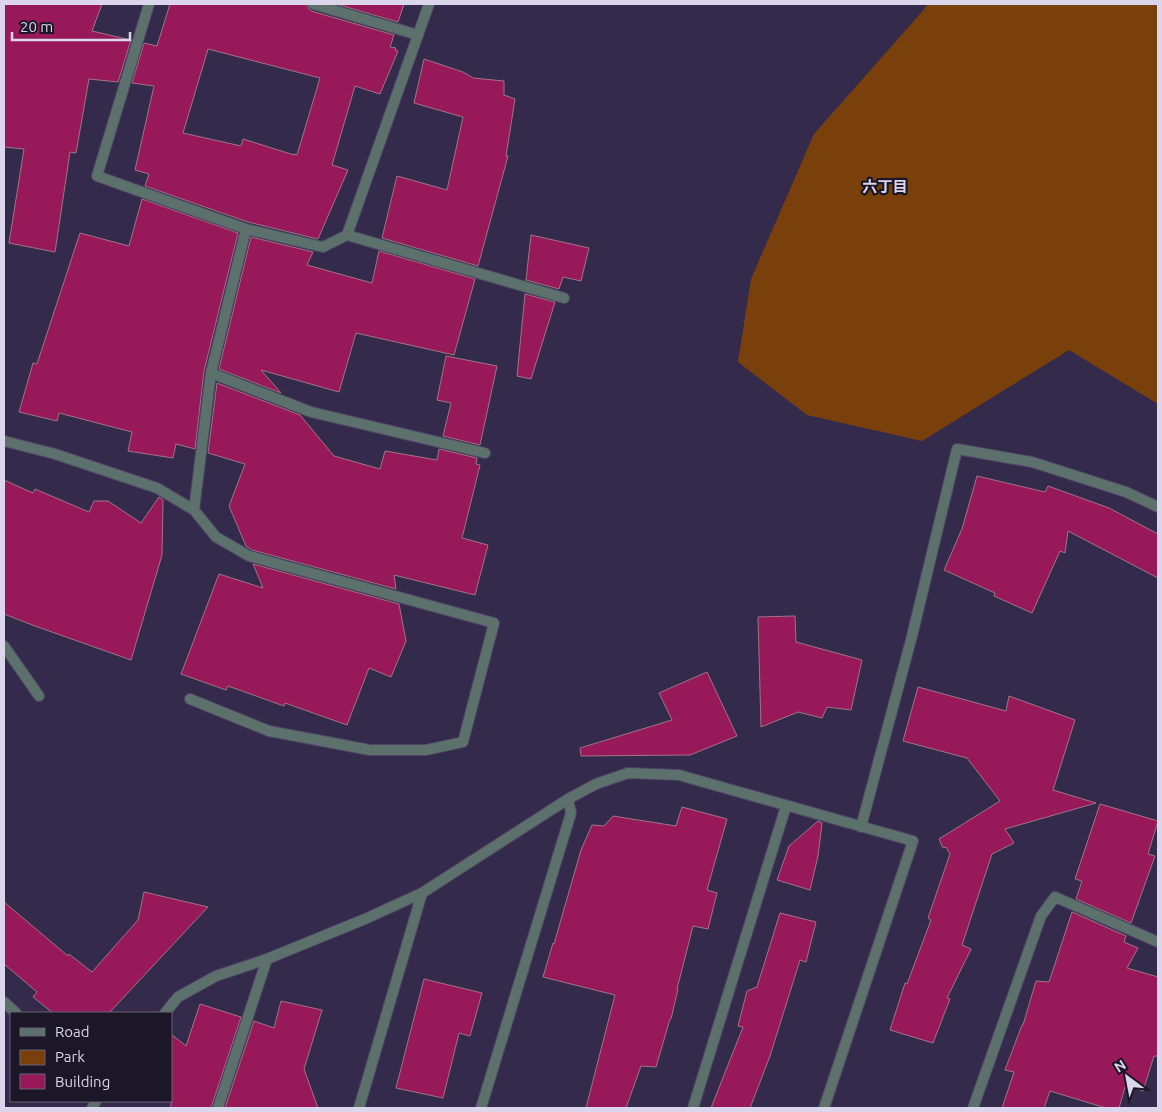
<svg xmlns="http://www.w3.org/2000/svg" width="1162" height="1112" viewBox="0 0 1162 1112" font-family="Ubuntu,'Noto Sans JP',sans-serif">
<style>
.green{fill:#7a400c}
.building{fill:#981959;stroke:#a17484;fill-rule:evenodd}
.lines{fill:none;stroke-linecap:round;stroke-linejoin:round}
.minor-casing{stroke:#4f4666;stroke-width:12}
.minor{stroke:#5c716b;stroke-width:10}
.labels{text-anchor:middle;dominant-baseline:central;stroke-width:4.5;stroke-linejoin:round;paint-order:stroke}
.neighbourhood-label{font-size:15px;font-weight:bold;fill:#dbd6ec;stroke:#1b1726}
</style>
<rect width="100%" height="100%" fill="#342b4c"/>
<path class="green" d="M 928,4 L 1158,4 L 1158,404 L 1069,350 L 922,441 L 807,415 L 738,362 L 751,279 L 814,134 L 920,14 Z"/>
<g class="building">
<path d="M 4,4 L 102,4 L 92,31 L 131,40 L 118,82 L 89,79 L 76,153 L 70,152 L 55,252 L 9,243 L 24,149 L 4,147 Z"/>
<path d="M 170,4 L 306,4 L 308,8 L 311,11 L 394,35 L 390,47 L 396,48 L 395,50 L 398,51 L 380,94 L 355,86 L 332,165 L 348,170 L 318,239 L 248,222 L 145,186 L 149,174 L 135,170 L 154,86 L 132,83 L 144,43 L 157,46 ZM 208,49 L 320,78 L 297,155 L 294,154 L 294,155 L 243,139 L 241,146 L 183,133 Z"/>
<path d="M 336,4 L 404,4 L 398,22 Z"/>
<path d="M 424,59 L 463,72 L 473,78 L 504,81 L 504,95 L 515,99 L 506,156 L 508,156 L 478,266 L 382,238 L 397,176 L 447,190 L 463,117 L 414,103 Z"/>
<path d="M 142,199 L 238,233 L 204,371 L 195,449 L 176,444 L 173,458 L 128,451 L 132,432 L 59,413 L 57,421 L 19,412 L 33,363 L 37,364 L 80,233 L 129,246 Z"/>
<path d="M 531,235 L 589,248 L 581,281 L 563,277 L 559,289 L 526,280 Z"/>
<path d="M 251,237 L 313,252 L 307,265 L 372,283 L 379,251 L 475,279 L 454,355 L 356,333 L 339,392 L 261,370 L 281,393 L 219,369 Z"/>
<path d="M 525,294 L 555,302 L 531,379 L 517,376 Z"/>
<path d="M 446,356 L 497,366 L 480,445 L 443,436 L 451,403 L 437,400 Z"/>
<path d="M 217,383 L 300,415 L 334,456 L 380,469 L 385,451 L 437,460 L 439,449 L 477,458 L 476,464 L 480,465 L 462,538 L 488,545 L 475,595 L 394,575 L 396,589 L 252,550 L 246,546 L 229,506 L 245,464 L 208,453 Z"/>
<path d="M 977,476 L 1045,492 L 1048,486 L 1109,508 L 1158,534 L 1158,578 L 1068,531 L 1065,553 L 1060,551 L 1032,613 L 994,596 L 995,593 L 944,570 L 962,529 Z"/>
<path d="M 4,480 L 33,493 L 35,489 L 89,512 L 94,501 L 108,501 L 141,523 L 159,497 L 163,500 L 162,555 L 131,660 L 35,626 L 4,614 Z"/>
<path d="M 253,564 L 399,604 L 406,641 L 391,677 L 369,668 L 347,725 L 285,703 L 284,706 L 228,686 L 226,690 L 181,674 L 219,574 L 263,588 Z"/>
<path d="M 795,616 L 796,642 L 862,660 L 851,710 L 827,707 L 822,718 L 798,712 L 761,727 L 758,617 Z"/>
<path d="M 707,672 L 737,736 L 690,755 L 581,756 L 580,748 L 672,720 L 659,693 Z"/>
<path d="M 918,687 L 1006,711 L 1009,696 L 1075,720 L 1053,790 L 1096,803 L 1005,829 L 1014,843 L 992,854 L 962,945 L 971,949 L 947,998 L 950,999 L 933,1043 L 890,1030 L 905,983 L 907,984 L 931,920 L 928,918 L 950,854 L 946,847 L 943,848 L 939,839 L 1000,801 L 967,758 L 903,741 Z"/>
<path d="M 1100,804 L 1158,821 L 1148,854 L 1155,856 L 1131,923 L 1076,899 L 1082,881 L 1075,879 Z"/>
<path d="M 682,807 L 727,819 L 707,890 L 717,893 L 708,929 L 693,926 L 677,989 L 678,989 L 671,1019 L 670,1019 L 656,1067 L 641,1066 L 626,1108 L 586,1108 L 615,995 L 543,977 L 553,943 L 554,944 L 581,850 L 592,825 L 604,826 L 613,816 L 676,826 Z"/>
<path d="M 818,821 L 822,823 L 818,856 L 810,890 L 777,880 L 789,846 Z"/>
<path d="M 144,892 L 208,907 L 109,1013 L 53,1013 L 33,997 L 37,992 L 4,964 L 4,902 L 68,956 L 69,954 L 92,972 L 138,920 Z"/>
<path d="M 1072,912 L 1126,936 L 1124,942 L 1138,948 L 1127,968 L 1158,977 L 1158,1056 L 1154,1056 L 1143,1091 L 1126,1084 L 1119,1108 L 1106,1108 L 1050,1091 L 1044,1108 L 1002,1108 L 1014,1072 L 1005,1070 L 1022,1025 L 1023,1025 L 1036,981 L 1049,982 Z"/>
<path d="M 780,913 L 816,922 L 806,962 L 800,960 L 770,1056 L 750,1108 L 711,1108 L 743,1027 L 738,1026 L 747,991 L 757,987 Z"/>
<path d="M 424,979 L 482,993 L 470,1036 L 459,1033 L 443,1098 L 396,1088 Z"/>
<path d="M 281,1001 L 322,1010 L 304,1069 L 318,1108 L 225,1108 L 254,1021 L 274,1028 Z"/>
<path d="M 200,1004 L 241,1017 L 211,1108 L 171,1108 L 171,1034 L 186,1046 Z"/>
</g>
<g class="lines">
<defs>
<g id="minor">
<path d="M 149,4 L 97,176 L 246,229 L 323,247 L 347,235 L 429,4"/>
<path d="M 313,4 L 418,35"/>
<path d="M 347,235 L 564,298"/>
<path d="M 211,373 L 311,412 L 485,453"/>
<path d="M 4,441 L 55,454 L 157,488 L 194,510"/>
<path d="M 4,646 L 39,696"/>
<path d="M 190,699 L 269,731 L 370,750 L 426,750 L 463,742 L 494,623 L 249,556 L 216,537 L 194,510 L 211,373 L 246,229"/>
<path d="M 861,827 L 912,636 L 957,449 L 1032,462 L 1126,492 L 1158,507"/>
<path d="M 4,1002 L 16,1013"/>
<path d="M 165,1013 L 178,997 L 216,976 L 267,959 L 365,919 L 422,893 L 568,799 L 596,784 L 628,773 L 679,775 L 913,841 L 824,1108"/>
<path d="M 92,1108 L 96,1101"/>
<path d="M 218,1108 L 267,959"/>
<path d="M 359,1108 L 422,893"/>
<path d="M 481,1108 L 571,813 L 568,799"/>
<path d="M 693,1108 L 786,806"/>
<path d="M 973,1108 L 1041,916 L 1055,897 L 1158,942"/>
</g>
</defs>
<use href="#minor" class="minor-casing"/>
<use href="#minor" class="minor"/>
</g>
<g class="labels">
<g class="neighbourhood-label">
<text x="885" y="186">六丁目</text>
</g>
</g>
<rect width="1162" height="1112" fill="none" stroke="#dbd6ec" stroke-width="10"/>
<rect x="10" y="1012" width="162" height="90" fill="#1b1726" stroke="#686375"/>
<rect x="20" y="1028" width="25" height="8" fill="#5c716b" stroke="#686375"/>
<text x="55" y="1037" font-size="15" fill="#dbd6ec">Road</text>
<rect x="20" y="1050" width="25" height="15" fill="#7a400c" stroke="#686375"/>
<text x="55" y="1062" font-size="15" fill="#dbd6ec">Park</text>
<rect x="20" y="1074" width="25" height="15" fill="#981959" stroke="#686375"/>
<text x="55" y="1087" font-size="15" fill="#dbd6ec">Building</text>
<g transform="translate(1127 1077) rotate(328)" stroke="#1b1726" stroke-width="4" paint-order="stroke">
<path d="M0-4L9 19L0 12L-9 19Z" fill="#dbd6ec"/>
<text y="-8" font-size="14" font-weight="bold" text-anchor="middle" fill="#dbd6ec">N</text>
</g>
<path d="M12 32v8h118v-8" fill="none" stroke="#dbd6ec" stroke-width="2.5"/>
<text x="20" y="32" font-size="15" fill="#dbd6ec" stroke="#1b1726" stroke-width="4" paint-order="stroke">20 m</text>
</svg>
